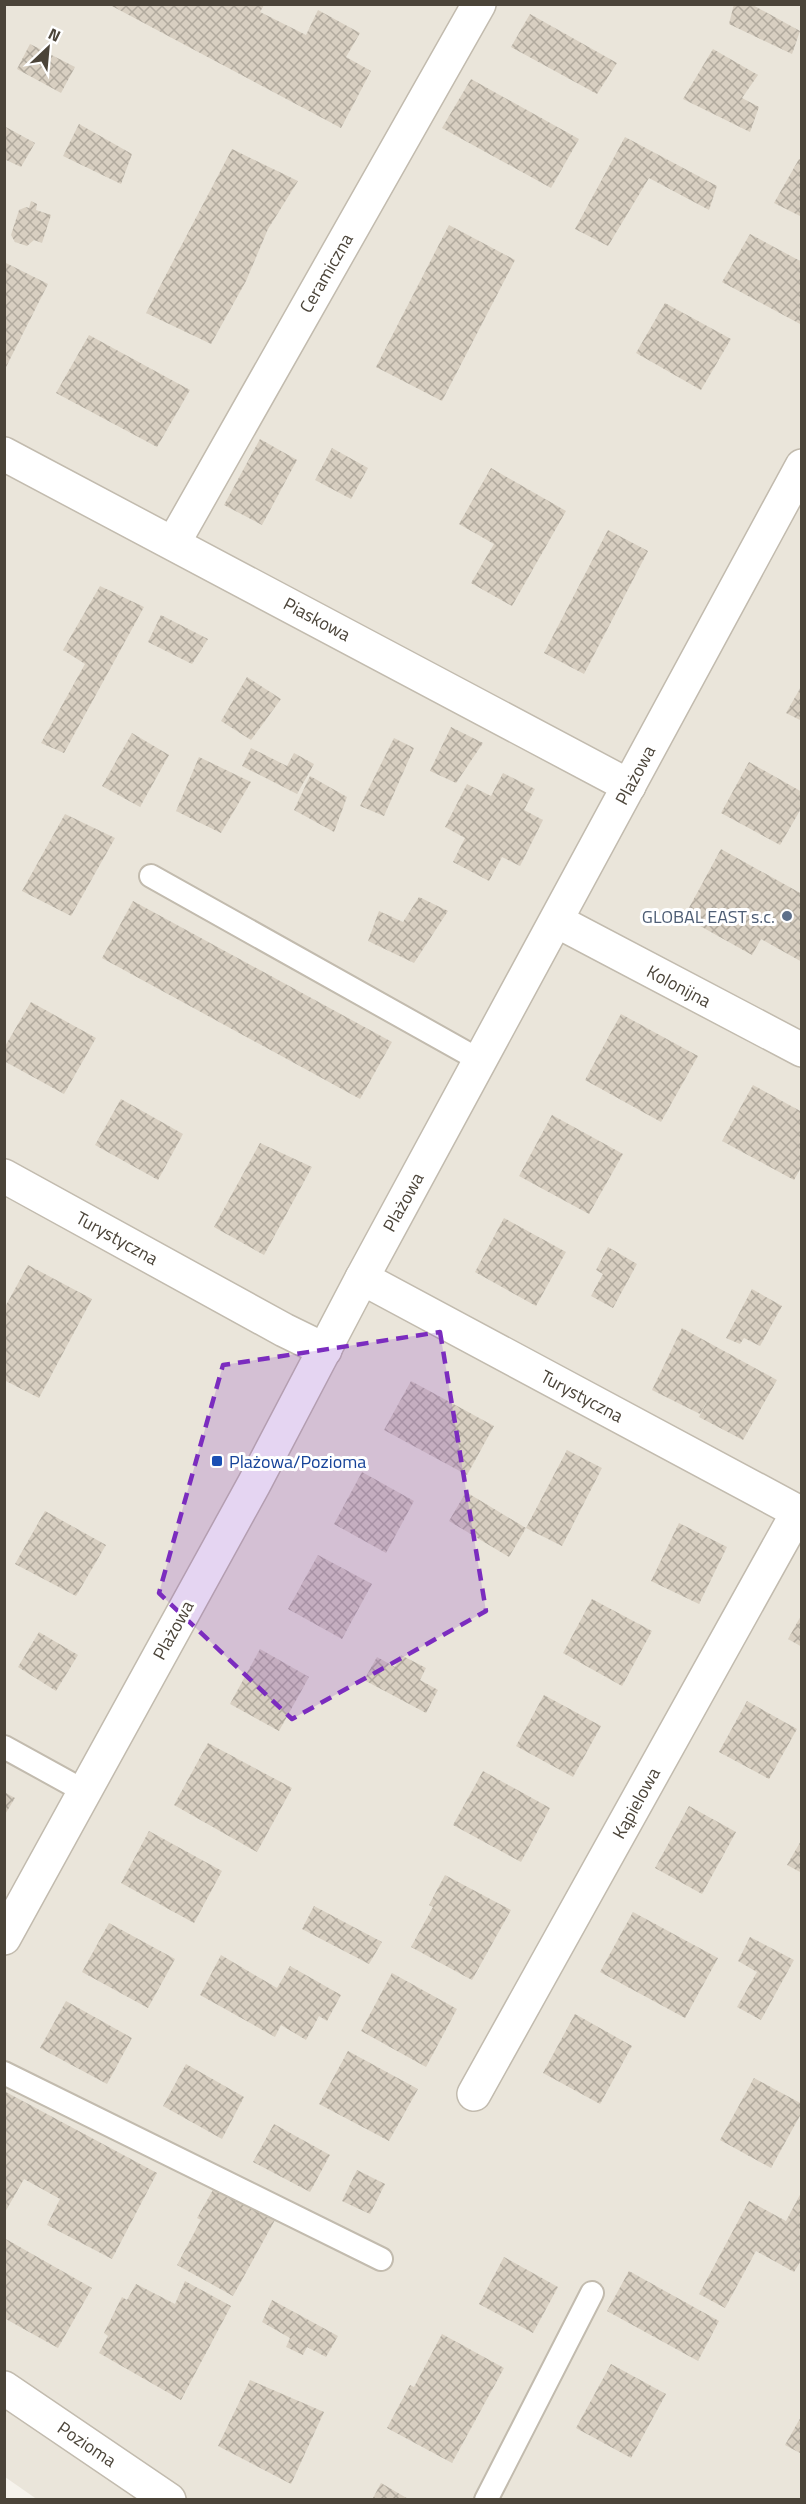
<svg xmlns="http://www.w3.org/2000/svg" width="806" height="2504" viewBox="0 0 806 2504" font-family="'Titillium Web',sans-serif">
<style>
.residential{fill:#eae5da}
.building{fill:url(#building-cross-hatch)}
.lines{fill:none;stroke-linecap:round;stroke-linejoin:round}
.service-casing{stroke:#c2bbae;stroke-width:26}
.minor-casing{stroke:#c2bbae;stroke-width:36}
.tertiary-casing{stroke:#c2bbae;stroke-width:36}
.service{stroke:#fff;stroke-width:22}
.minor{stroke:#fff;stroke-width:33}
.tertiary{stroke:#fff;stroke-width:33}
.marked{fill:#7b2cbf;fill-opacity:0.2;stroke:#7b2cbf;stroke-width:4.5;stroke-dasharray:12 8;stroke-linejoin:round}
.service-dot{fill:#5c6f8a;stroke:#fff;stroke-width:2}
.transit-dot{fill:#1a4fb4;stroke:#fff;stroke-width:2}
.labels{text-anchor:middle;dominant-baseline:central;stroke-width:6;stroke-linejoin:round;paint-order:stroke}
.street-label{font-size:18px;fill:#4b4439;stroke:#fff}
.service-label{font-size:18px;fill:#4e5e75;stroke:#fff;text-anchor:end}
.transit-label{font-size:18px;fill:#164399;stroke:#fff;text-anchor:start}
</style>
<defs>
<pattern id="building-cross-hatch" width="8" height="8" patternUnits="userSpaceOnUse" patternTransform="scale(1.5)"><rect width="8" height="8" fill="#d8cfc1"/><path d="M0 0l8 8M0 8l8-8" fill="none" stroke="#b1aa9e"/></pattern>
</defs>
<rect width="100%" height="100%" fill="#f6f3ec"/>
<path class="residential" d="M 4,5 L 801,5 L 801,2499 L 38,2500 L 5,2477 Z"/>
<g class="building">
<path d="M 734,4 L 751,4 L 800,31 L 792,54 L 729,24 Z"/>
<path d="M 110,5 L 264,5 L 260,12 L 306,35 L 318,10 L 360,33 L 346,57 L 371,71 L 341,128 Z"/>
<path d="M 530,14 L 617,63 L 597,94 L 511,47 Z"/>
<path d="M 30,44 L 75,67 L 61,93 L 17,69 Z"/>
<path d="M 713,49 L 758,75 L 742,98 L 759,107 L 750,132 L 683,99 Z"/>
<path d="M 471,79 L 579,139 L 551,188 L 442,128 Z"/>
<path d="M 79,124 L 132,154 L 121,184 L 63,156 Z"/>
<path d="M 4,126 L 35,143 L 21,167 L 4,159 Z"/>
<path d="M 625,137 L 717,186 L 709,210 L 649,178 L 608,246 L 575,229 Z"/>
<path d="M 232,149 L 298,181 L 268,229 L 246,281 L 211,344 L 146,313 Z"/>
<path d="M 799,159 L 802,160 L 802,217 L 774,203 Z"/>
<path d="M 31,201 L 37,204 L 36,210 L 51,215 L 42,243 L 34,240 L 27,246 L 15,242 L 11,235 L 19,210 L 26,207 L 29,208 Z"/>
<path d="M 449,225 L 515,260 L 442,401 L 376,367 Z"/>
<path d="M 750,234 L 802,262 L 802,325 L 722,282 Z"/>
<path d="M 4,262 L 48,284 L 4,371 Z"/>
<path d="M 665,303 L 731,339 L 701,390 L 636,353 Z"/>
<path d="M 89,335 L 190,390 L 157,447 L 56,393 Z"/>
<path d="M 260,439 L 297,460 L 262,525 L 224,505 Z"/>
<path d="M 332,448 L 368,468 L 351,499 L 315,480 Z"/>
<path d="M 491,468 L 566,511 L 512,606 L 471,583 L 494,544 L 459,524 Z"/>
<path d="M 608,530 L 648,551 L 584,674 L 544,653 Z"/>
<path d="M 100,586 L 144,607 L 64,753 L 41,743 L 85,664 L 63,650 Z"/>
<path d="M 161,615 L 208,639 L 192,664 L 148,642 Z"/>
<path d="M 247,677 L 281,699 L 251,740 L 221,721 Z"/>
<path d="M 802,685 L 802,721 L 786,713 Z"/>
<path d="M 451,727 L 483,743 L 456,783 L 430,771 Z"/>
<path d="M 132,733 L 169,755 L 140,807 L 102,786 Z"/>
<path d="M 394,738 L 414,748 L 384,816 L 360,806 Z"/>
<path d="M 251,748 L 287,766 L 294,753 L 314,764 L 297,794 L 242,766 Z"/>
<path d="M 199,757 L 251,782 L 221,833 L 176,811 Z"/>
<path d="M 749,762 L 802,792 L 802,807 L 780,845 L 721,813 Z"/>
<path d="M 503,773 L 535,789 L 524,810 L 543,820 L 520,866 L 502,857 L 489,881 L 453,862 L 465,838 L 445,827 L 467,784 L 491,796 Z"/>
<path d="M 310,776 L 347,797 L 334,832 L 294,810 Z"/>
<path d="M 65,814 L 115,838 L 71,916 L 22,891 Z"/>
<path d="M 721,849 L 802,894 L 802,962 L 761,939 L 752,955 L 684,917 Z"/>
<path d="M 419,897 L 448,911 L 414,963 L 368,941 L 379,911 L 403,922 Z"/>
<path d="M 133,901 L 392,1042 L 360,1099 L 102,958 Z"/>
<path d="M 31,1002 L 96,1038 L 64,1094 L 4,1061 L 4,1048 Z"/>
<path d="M 621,1014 L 698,1056 L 661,1122 L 585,1080 Z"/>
<path d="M 753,1085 L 802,1112 L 802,1166 L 794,1180 L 722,1141 Z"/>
<path d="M 121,1099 L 183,1134 L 158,1180 L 95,1145 Z"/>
<path d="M 552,1115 L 623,1154 L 589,1214 L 519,1176 Z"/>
<path d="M 260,1143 L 312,1167 L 264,1255 L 214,1227 Z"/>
<path d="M 504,1218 L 566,1252 L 536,1306 L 475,1272 Z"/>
<path d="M 608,1247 L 637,1264 L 613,1308 L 591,1296 L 603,1274 L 596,1270 Z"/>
<path d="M 28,1265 L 92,1299 L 39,1398 L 4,1380 L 4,1309 Z"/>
<path d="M 752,1289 L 782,1306 L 760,1346 L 744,1338 L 740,1344 L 726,1338 Z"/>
<path d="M 682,1328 L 777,1380 L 743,1440 L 699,1417 L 714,1388 L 700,1414 L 652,1390 Z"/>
<path d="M 411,1381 L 494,1426 L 467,1475 L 384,1430 Z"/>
<path d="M 567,1450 L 602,1468 L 562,1546 L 526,1528 L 509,1557 L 449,1521 L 466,1492 L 526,1528 Z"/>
<path d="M 362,1472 L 414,1501 L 386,1553 L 334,1524 Z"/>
<path d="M 45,1511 L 106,1545 L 76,1596 L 15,1564 Z"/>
<path d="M 679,1523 L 727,1547 L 699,1604 L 651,1581 Z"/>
<path d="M 318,1555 L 372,1584 L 342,1639 L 288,1609 Z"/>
<path d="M 592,1599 L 652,1631 L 622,1686 L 563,1653 Z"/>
<path d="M 802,1614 L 802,1647 L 788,1639 Z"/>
<path d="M 39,1632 L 78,1655 L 56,1691 L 18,1667 Z"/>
<path d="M 260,1649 L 309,1677 L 279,1731 L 230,1704 Z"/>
<path d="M 401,1655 L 426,1668 L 420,1680 L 438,1690 L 426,1713 L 364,1680 L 377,1657 L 395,1667 Z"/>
<path d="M 544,1695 L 601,1726 L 573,1777 L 516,1746 Z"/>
<path d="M 747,1701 L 797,1729 L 769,1779 L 719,1752 Z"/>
<path d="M 208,1743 L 292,1788 L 257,1852 L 174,1805 Z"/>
<path d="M 483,1771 L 550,1808 L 521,1862 L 453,1825 Z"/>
<path d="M 4,1792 L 15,1798 L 4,1816 Z"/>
<path d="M 689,1806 L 736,1832 L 702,1894 L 655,1868 Z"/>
<path d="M 149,1831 L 222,1871 L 194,1923 L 121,1883 Z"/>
<path d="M 802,1839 L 802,1873 L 787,1865 Z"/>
<path d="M 445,1875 L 511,1910 L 472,1980 L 411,1947 L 433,1907 L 429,1905 Z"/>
<path d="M 314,1906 L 382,1942 L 369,1964 L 302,1929 Z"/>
<path d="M 633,1912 L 718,1958 L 685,2018 L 600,1972 Z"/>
<path d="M 109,1923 L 175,1959 L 148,2008 L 82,1972 Z"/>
<path d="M 750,1937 L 794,1960 L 761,2020 L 737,2007 L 757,1972 L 738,1961 Z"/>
<path d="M 221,1955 L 277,1988 L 290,1966 L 341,1995 L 327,2021 L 319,2016 L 306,2040 L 281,2025 L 275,2037 L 200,1995 Z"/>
<path d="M 392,1973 L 457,2009 L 426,2067 L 361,2031 Z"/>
<path d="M 66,2001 L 132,2038 L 107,2084 L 40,2048 Z"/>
<path d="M 575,2014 L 632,2046 L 600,2104 L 543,2073 Z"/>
<path d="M 348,2051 L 418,2089 L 389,2141 L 319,2104 Z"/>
<path d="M 186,2064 L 244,2097 L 222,2139 L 163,2106 Z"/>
<path d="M 754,2078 L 802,2104 L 802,2112 L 771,2168 L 720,2140 Z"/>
<path d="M 4,2091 L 157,2173 L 112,2259 L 47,2225 L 60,2199 L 24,2179 L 4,2214 Z"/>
<path d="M 274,2124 L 330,2155 L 310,2192 L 253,2162 Z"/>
<path d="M 357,2170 L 385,2184 L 370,2214 L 342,2201 Z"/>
<path d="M 214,2188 L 275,2220 L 233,2296 L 177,2265 L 201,2220 L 197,2218 Z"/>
<path d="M 802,2191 L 802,2259 L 794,2272 L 756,2251 L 725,2308 L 699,2294 L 749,2201 L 786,2221 Z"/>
<path d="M 4,2238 L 92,2288 L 58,2348 L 4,2318 Z"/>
<path d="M 504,2257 L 558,2287 L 533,2333 L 479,2304 Z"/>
<path d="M 629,2271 L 719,2321 L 698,2361 L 607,2311 Z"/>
<path d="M 185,2281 L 231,2306 L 181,2400 L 99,2353 L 108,2336 L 104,2333 L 122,2297 L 127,2300 L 136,2284 L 175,2304 Z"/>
<path d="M 272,2300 L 338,2336 L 326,2357 L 307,2347 L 303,2355 L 286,2347 L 290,2338 L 262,2322 Z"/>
<path d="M 442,2334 L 504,2368 L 452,2463 L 387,2428 L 410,2385 L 414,2387 Z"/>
<path d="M 611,2364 L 666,2394 L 631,2458 L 576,2428 Z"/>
<path d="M 250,2380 L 324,2412 L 291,2484 L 218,2446 Z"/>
<path d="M 802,2415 L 802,2454 L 785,2445 Z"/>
<path d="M 381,2483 L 410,2500 L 372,2500 Z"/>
</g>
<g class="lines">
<defs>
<g id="service">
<path d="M 151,876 L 481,1061"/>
<path d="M 4,1747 L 84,1791"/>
<path d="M 4,2073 L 381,2259"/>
<path d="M 486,2500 L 592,2293"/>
</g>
<g id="minor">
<path d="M 4,454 L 629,786"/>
<path d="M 174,542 L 479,4"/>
<path d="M 557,921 L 802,1050"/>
<path d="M 4,1176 L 284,1330 L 325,1350"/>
<path d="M 362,1278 L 802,1514"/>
<path d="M 474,2094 L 798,1512"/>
<path d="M 4,2388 L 169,2500"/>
</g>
<path id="tertiary" d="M 4,1938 L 254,1484 L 362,1278 L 802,466"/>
</defs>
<use href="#service" class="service-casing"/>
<use href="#minor" class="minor-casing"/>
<use href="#tertiary" class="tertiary-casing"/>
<use href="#service" class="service"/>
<use href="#minor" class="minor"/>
<use href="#tertiary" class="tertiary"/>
</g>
<path class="marked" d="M 440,1332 L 486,1611 L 292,1719 L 159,1593 L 223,1365 Z"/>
<circle class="service-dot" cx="787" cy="916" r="6"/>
<rect class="transit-dot" x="211" y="1455" width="12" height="12" rx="3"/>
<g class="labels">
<g class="street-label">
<text transform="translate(326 273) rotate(-60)">Ceramiczna</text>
<text transform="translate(317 619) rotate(28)">Piaskowa</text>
<text transform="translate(635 775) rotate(-62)">Plażowa</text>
<text transform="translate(679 986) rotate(28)">Kolonijna</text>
<text transform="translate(403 1202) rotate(-61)">Plażowa</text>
<text transform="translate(117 1238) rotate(29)">Turystyczna</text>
<text transform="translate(582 1396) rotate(28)">Turystyczna</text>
<text transform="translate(173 1630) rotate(-61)">Plażowa</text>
<text transform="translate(636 1803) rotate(-61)">Kąpielowa</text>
<text transform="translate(87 2444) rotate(34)">Pozioma</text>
</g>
<g class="service-label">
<text x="775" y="916">GLOBAL EAST s.c.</text>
</g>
<g class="transit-label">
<text x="229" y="1461">Plażowa/Pozioma</text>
</g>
</g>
<rect width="806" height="2504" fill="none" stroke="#4b4439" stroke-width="12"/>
<g transform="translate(48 48) rotate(26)" stroke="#ffffff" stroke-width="4.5" paint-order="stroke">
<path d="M0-4.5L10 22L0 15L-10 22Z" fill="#4b4439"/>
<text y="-9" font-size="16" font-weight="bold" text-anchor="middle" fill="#4b4439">N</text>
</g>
</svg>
